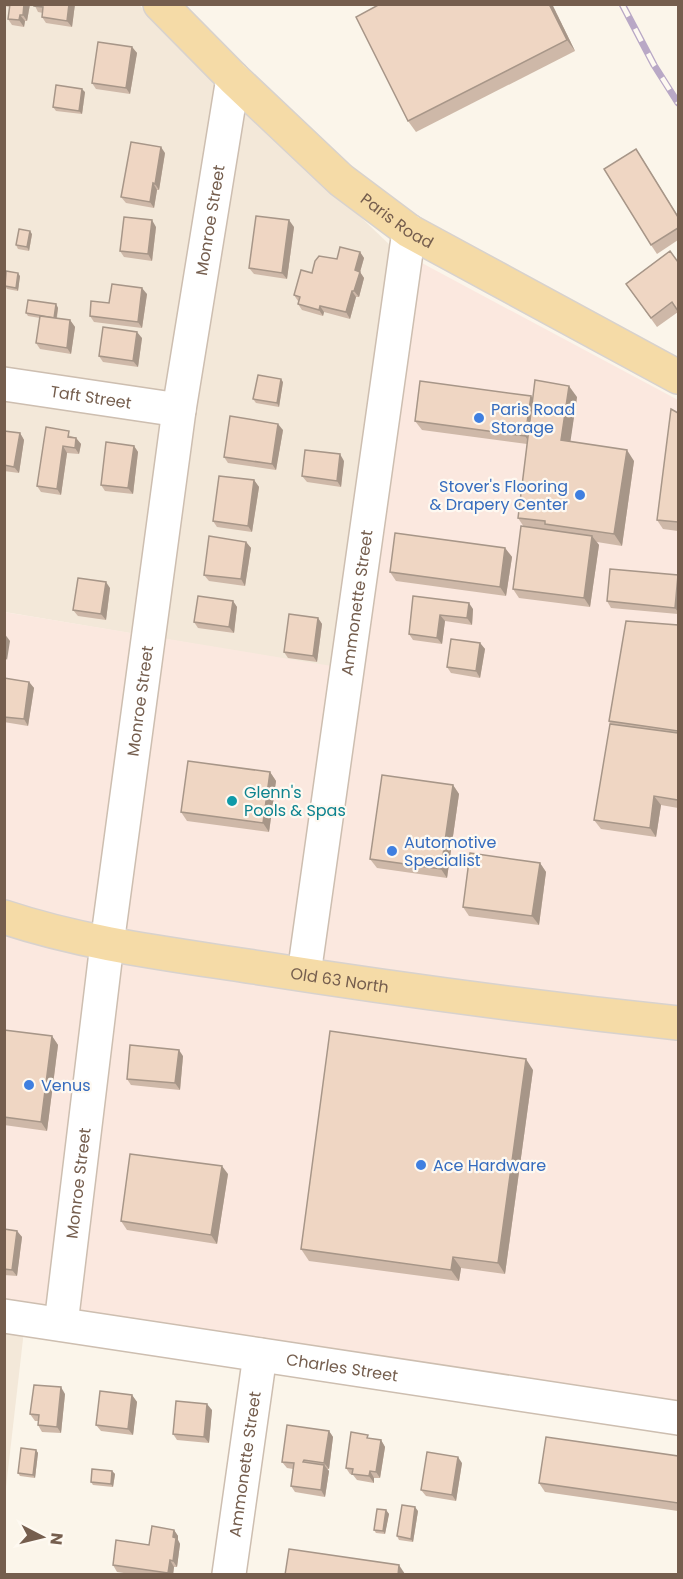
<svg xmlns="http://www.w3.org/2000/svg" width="683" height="1579" viewBox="0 0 683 1579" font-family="Poppins,sans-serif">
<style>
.residential{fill:#f3e8d9}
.commercial{fill:#fbe8df}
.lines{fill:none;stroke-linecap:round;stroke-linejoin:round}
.minor-casing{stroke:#cdbeb0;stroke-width:36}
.major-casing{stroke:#d8d2cd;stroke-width:36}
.minor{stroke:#fff;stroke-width:33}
.major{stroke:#f5dba7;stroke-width:33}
.rail-casing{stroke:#b9a8c6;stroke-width:7}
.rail{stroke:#fef9f1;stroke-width:4.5;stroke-dasharray:14;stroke-linecap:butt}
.wall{fill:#ceb8a8}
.shaded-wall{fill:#a79688}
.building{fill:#efd6c3;stroke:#a79688;stroke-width:1.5}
.shop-dot{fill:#3f7fe0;stroke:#fef9f1;stroke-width:2}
.culture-dot{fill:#0f9aa8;stroke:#fef9f1;stroke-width:2}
.labels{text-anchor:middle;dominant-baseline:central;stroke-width:4.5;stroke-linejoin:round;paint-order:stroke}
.street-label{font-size:16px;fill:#755e4e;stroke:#fef9f1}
.shop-label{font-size:16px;fill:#366cbe;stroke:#fef9f1;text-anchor:start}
.culture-label{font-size:16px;fill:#0d838f;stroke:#fef9f1;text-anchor:start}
</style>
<rect width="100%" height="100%" fill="#fbf5ea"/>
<g class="residential">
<path d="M 4,5 L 139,5 L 392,247 L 344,669 L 5,612 Z"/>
<path d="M 5,1309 L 26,1313 L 5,1496 Z"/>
</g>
<path class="commercial" d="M 392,247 L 678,400 L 678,1412 L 5,1309 L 4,612 L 344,668 Z"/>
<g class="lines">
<defs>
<g id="minor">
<path id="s1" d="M 4,384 L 179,410"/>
<path id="s2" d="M 304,974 L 409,231"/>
<path id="s3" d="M 4,1316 L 678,1418"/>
<path id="s4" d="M 61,1324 L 107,944 L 179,410 L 233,78"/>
<path id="s5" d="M 229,1574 L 260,1355"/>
</g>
<g id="major">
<path id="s6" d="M 160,4 L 233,78 L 341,180 L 409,231 L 678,377"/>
<path id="s7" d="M 4,917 C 85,944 170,954 254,967 C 395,989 537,1008 678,1023"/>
</g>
</defs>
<use href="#minor" class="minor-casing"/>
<use href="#major" class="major-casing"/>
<use href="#minor" class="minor"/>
<use href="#major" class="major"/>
<defs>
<path id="rail" d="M 622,4 L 654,65 L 678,103"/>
</defs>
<use href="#rail" class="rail-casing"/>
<use href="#rail" class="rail"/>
</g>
<g class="wall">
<path d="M 4,4 L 30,4 L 27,21 L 25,21 L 24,27 L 12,25 L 8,19 L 10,7 L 4,6 Z"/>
<path d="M 34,4 L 75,4 L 72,27 L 46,23 L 42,17 L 43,13 L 38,12 Z"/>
<path d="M 552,4 L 575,51 L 416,132 L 408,121 Z"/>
<path d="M 132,47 L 137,53 L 130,94 L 96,89 L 92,83 Z"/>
<path d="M 85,92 L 82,114 L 56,111 L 53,107 Z"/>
<path d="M 165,153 L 159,190 L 157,190 L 154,208 L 126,203 L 121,197 Z"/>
<path d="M 642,158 L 678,216 L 678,240 L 657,254 L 651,245 Z"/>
<path d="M 156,227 L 152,261 L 124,257 L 120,251 Z"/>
<path d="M 294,227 L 287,279 L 254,274 L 249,268 Z"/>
<path d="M 32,234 L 29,251 L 18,249 L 16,245 Z"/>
<path d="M 670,251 L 678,312 L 657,327 L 626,284 Z"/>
<path d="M 360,252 L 364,258 L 360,272 L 364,278 L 359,297 L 356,297 L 350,319 L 324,312 L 323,316 L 302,310 L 298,304 L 298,301 L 294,295 L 337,259 Z"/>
<path d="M 20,276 L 18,291 L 7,289 L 5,286 Z"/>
<path d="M 147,294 L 142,328 L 94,322 L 90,316 L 109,303 Z"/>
<path d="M 56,304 L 58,308 L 57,318 L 70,320 L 75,327 L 71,354 L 40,349 L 36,343 L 40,318 L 28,316 L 26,313 Z"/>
<path d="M 142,338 L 138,367 L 103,362 L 99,356 Z"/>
<path d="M 283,382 L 279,407 L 256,403 L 253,399 Z"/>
<path d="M 531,396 L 533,399 L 577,397 L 570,441 L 634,461 L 622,546 L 597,542 L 599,545 L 590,607 L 519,598 L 513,589 L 524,527 L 518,518 L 527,444 L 422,430 L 415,421 Z"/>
<path d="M 678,413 L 678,531 L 663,529 L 657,520 Z"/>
<path d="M 46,427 L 76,438 L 81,444 L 79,454 L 67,453 L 61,495 L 41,492 L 37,486 Z"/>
<path d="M 283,430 L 276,470 L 228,463 L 224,457 Z"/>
<path d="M 4,431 L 20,433 L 24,440 L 19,473 L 4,471 Z"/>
<path d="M 134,446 L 138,452 L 133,494 L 105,491 L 101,485 Z"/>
<path d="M 344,461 L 341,487 L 307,482 L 302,476 Z"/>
<path d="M 254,480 L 259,487 L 252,532 L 217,527 L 213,521 Z"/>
<path d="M 246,542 L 251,548 L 245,586 L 209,581 L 204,575 Z"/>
<path d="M 505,548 L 512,557 L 506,596 L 396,581 L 390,572 Z"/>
<path d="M 678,576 L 678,614 L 611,608 L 607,601 Z"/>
<path d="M 110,588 L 106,620 L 78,616 L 73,610 Z"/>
<path d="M 413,596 L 473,609 L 472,625 L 445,621 L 442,644 L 413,640 L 409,634 Z"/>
<path d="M 233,601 L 237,607 L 234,633 L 198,628 L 194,622 Z"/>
<path d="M 318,618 L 322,624 L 317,662 L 288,658 L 284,652 Z"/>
<path d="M 678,625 L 678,808 L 661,805 L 656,837 L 601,829 L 594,820 L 610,724 L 609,721 Z"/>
<path d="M 480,643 L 485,649 L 480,678 L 451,673 L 447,667 Z"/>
<path d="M 4,678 L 29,682 L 34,688 L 28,726 L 4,722 Z"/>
<path d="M 270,772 L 276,781 L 269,832 L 187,821 L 181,812 Z"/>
<path d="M 453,785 L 459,794 L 447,878 L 377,868 L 370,859 Z"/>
<path d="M 540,863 L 546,872 L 539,925 L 469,916 L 463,907 Z"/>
<path d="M 4,1030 L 52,1036 L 58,1045 L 47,1131 L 4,1125 Z"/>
<path d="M 183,1056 L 180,1090 L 131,1085 L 127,1079 Z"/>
<path d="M 533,1070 L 505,1274 L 461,1268 L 459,1281 L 309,1261 L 301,1249 Z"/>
<path d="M 228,1174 L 217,1244 L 127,1230 L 121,1221 Z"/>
<path d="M 4,1229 L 17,1231 L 22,1237 L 17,1276 L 4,1275 Z"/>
<path d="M 65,1394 L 61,1433 L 42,1432 L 38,1425 L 38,1421 L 35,1421 L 30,1414 Z"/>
<path d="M 132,1395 L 137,1402 L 133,1435 L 101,1431 L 96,1425 Z"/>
<path d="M 212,1410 L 209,1443 L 177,1440 L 173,1434 Z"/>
<path d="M 329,1431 L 333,1437 L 329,1469 L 327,1469 L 329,1471 L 325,1497 L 295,1492 L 291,1486 L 293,1469 L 287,1468 L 282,1462 Z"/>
<path d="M 371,1439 L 381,1440 L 385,1447 L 380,1478 L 374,1478 L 374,1483 L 357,1480 L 353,1475 L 350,1474 L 346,1468 Z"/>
<path d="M 36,1450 L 38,1453 L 35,1478 L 20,1476 L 18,1473 Z"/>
<path d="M 678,1456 L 678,1511 L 545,1492 L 539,1483 Z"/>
<path d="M 462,1463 L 456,1501 L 426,1496 L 421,1490 Z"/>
<path d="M 112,1471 L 115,1474 L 113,1487 L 93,1485 L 91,1482 Z"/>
<path d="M 386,1510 L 389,1514 L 385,1534 L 376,1533 L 374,1530 Z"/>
<path d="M 418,1511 L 413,1542 L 399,1540 L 397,1536 Z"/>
<path d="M 174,1530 L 178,1536 L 178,1540 L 180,1544 L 177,1567 L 174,1567 L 173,1575 L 137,1575 L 117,1572 L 113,1565 L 149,1545 Z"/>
</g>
<g class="shaded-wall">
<path d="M 24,4 L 30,4 L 27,21 L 23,15 Z"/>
<path d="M 69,4 L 75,4 L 72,27 L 67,21 Z"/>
<path d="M 549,4 L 552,4 L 575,51 L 567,40 Z"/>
<path d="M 20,15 L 25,21 L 24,27 L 19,20 Z"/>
<path d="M 132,47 L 137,53 L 130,94 L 126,88 Z"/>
<path d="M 82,89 L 85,92 L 82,114 L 79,111 Z"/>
<path d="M 161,147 L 165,153 L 159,190 L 155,184 Z"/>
<path d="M 153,183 L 157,190 L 154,208 L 150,202 Z"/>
<path d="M 152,220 L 156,227 L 152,261 L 148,254 Z"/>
<path d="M 289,220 L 294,227 L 287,279 L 282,273 Z"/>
<path d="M 30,231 L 32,234 L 29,251 L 27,247 Z"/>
<path d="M 360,252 L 364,258 L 360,272 L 364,278 L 359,297 L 354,291 L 355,270 Z"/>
<path d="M 18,273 L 20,276 L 18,291 L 16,288 Z"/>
<path d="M 142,288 L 147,294 L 142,328 L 138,322 Z"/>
<path d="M 352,291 L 356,297 L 350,319 L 346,312 Z"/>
<path d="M 56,304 L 58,308 L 56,321 L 54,318 Z"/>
<path d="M 320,306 L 324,312 L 323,316 L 319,310 Z"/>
<path d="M 70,320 L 75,327 L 71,354 L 67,348 Z"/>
<path d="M 137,332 L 142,338 L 138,367 L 133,361 Z"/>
<path d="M 281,379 L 283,382 L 279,407 L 277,403 Z"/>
<path d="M 569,386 L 577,397 L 569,451 L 561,440 Z"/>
<path d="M 531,396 L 537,405 L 531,445 L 525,436 Z"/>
<path d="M 278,424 L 283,430 L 276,470 L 272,464 Z"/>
<path d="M 20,433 L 24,440 L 19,473 L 14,467 Z"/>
<path d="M 76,438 L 81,444 L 79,454 L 75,448 Z"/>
<path d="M 63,446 L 67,453 L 61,495 L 57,489 Z"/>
<path d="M 134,446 L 138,452 L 133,494 L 128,488 Z"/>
<path d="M 627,450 L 634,461 L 622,546 L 614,534 Z"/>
<path d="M 340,454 L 344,461 L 341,487 L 337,481 Z"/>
<path d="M 254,480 L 259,487 L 252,532 L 248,526 Z"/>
<path d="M 592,536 L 599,545 L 590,607 L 584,598 Z"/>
<path d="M 246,542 L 251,548 L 245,586 L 241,579 Z"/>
<path d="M 505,548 L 512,557 L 506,596 L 500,587 Z"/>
<path d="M 678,576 L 678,612 L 675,608 Z"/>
<path d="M 106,582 L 110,588 L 106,620 L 101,614 Z"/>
<path d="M 233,601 L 237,607 L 234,633 L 229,627 Z"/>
<path d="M 469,603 L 473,609 L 472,625 L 467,618 Z"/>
<path d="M 440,615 L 445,621 L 442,644 L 437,638 Z"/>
<path d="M 318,618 L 322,624 L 317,662 L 313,656 Z"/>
<path d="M 4,633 L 10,641 L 7,660 L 4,656 Z"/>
<path d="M 480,643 L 485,649 L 480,678 L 476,671 Z"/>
<path d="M 29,682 L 34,688 L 28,726 L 24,719 Z"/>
<path d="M 270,772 L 276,781 L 269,832 L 263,823 Z"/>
<path d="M 453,785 L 459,794 L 447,878 L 441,869 Z"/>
<path d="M 654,796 L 661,805 L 656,837 L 650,828 Z"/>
<path d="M 540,863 L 546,872 L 539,925 L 532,916 Z"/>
<path d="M 52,1036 L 58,1045 L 47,1131 L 41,1122 Z"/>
<path d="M 179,1050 L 183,1056 L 180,1090 L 175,1083 Z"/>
<path d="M 526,1059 L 533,1070 L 505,1274 L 498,1263 Z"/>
<path d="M 222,1166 L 228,1174 L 217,1244 L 211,1235 Z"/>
<path d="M 17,1231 L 22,1237 L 17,1276 L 12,1270 Z"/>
<path d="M 453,1257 L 461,1268 L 459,1281 L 451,1270 Z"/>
<path d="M 61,1387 L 65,1394 L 61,1433 L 57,1427 Z"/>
<path d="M 132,1395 L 137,1402 L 133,1435 L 128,1429 Z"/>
<path d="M 207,1404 L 212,1410 L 209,1443 L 204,1437 Z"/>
<path d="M 329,1431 L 333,1437 L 329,1469 L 324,1463 Z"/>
<path d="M 381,1440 L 385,1447 L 380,1478 L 376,1472 Z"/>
<path d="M 36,1450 L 38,1453 L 35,1478 L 33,1475 Z"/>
<path d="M 458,1457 L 462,1463 L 456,1501 L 452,1495 Z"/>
<path d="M 324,1465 L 329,1471 L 325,1497 L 321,1490 Z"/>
<path d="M 112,1471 L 115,1474 L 113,1487 L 111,1484 Z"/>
<path d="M 370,1471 L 374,1478 L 374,1483 L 369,1476 Z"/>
<path d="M 415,1507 L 418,1511 L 413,1542 L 411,1539 Z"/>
<path d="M 386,1510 L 389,1514 L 385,1534 L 383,1531 Z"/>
<path d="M 174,1530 L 178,1536 L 178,1540 L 180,1544 L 177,1567 L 173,1561 Z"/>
<path d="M 170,1560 L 174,1567 L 173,1575 L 169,1575 L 168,1573 Z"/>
<path d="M 399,1565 L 405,1574 L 405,1575 L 398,1575 Z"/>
</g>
<g class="building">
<path d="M 10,4 L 24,4 L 23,15 L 20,15 L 19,20 L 8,19 Z"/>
<path d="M 34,4 L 69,4 L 67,21 L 42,17 L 43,7 L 34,6 Z"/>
<path d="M 380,4 L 549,4 L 567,40 L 408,121 L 356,17 Z"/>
<path d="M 98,42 L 132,47 L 126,88 L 92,83 Z"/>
<path d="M 56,85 L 82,89 L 79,111 L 53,107 Z"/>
<path d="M 131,142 L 161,147 L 155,184 L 153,183 L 150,202 L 121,197 Z"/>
<path d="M 636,149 L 678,217 L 678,228 L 651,245 L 604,169 Z"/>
<path d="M 256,216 L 289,220 L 282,273 L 249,268 Z"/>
<path d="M 124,217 L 152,220 L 148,254 L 120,251 Z"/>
<path d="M 19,229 L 30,231 L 27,247 L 16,245 Z"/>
<path d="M 340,247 L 360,252 L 355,270 L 360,272 L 354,291 L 352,291 L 346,312 L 320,306 L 319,310 L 298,304 L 300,297 L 294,295 L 301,270 L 312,273 L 315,261 L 319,256 L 337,259 Z"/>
<path d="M 670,251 L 678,262 L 678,311 L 672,302 L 651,318 L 626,284 Z"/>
<path d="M 6,271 L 18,273 L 16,288 L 5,286 Z"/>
<path d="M 112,284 L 142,288 L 138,322 L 90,316 L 91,301 L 109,303 Z"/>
<path d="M 28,300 L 56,304 L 54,318 L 26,313 Z"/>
<path d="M 40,316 L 70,320 L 67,348 L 36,343 Z"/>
<path d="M 103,327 L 137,332 L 133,361 L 99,356 Z"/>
<path d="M 258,375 L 281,379 L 277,403 L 253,399 Z"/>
<path d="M 535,380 L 569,386 L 561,440 L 627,450 L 614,534 L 545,524 L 545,521 L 518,518 Z"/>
<path d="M 420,381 L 531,396 L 525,436 L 415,421 Z"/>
<path d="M 671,409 L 678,413 L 678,522 L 657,520 Z"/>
<path d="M 230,416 L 278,424 L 272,464 L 224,457 Z"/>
<path d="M 46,427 L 69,431 L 68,437 L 76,438 L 75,448 L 63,446 L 57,489 L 37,486 Z"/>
<path d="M 4,431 L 20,433 L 14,467 L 4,465 Z"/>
<path d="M 106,442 L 134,446 L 128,488 L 101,485 Z"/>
<path d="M 305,450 L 340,454 L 337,481 L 302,476 Z"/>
<path d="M 219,476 L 254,480 L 248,526 L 213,521 Z"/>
<path d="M 521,526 L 592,536 L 584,598 L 513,589 Z"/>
<path d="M 395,533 L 505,548 L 500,587 L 390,572 Z"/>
<path d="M 209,536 L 246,542 L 241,579 L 204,575 Z"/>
<path d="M 610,569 L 678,575 L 675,608 L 607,601 Z"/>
<path d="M 78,578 L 106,582 L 101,614 L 73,610 Z"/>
<path d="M 198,596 L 233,601 L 229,627 L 194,622 Z"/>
<path d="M 413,596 L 469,603 L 467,618 L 440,615 L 437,638 L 409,634 Z"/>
<path d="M 289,614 L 318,618 L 313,656 L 284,652 Z"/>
<path d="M 626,621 L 678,625 L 678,731 L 609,721 Z"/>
<path d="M 451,639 L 480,643 L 476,671 L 447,667 Z"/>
<path d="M 4,678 L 29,682 L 24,719 L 4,717 Z"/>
<path d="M 610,724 L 678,733 L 678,800 L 654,796 L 650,828 L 594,820 Z"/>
<path d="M 188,761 L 270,772 L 263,823 L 181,812 Z"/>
<path d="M 382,775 L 453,785 L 441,869 L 370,859 Z"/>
<path d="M 470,853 L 540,863 L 532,916 L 463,907 Z"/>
<path d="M 4,1030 L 52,1036 L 41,1122 L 4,1117 Z"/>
<path d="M 330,1031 L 526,1059 L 498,1263 L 453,1257 L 451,1270 L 301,1249 Z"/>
<path d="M 130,1045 L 179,1050 L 175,1083 L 127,1079 Z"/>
<path d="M 130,1154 L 222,1166 L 211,1235 L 121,1221 Z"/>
<path d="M 4,1229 L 17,1231 L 12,1270 L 4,1269 Z"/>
<path d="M 34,1385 L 61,1387 L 57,1427 L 38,1425 L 39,1415 L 30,1414 Z"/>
<path d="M 100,1391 L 132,1395 L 128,1429 L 96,1425 Z"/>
<path d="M 176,1401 L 207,1404 L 204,1437 L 173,1434 Z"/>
<path d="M 287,1425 L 329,1431 L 324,1463 L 304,1460 L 303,1462 L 324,1465 L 321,1490 L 291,1486 L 294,1463 L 282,1462 Z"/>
<path d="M 351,1432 L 368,1435 L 367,1438 L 381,1440 L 376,1472 L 370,1471 L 369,1476 L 352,1474 L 353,1469 L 346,1468 Z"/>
<path d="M 546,1437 L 678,1456 L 678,1503 L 539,1483 Z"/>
<path d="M 21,1448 L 36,1450 L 33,1475 L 18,1473 Z"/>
<path d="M 427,1452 L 458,1457 L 452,1495 L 421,1490 Z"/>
<path d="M 92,1469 L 112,1471 L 111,1484 L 91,1482 Z"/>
<path d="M 402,1505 L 415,1507 L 411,1539 L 397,1536 Z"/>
<path d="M 377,1509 L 386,1510 L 383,1531 L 374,1530 Z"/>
<path d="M 152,1526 L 174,1530 L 173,1537 L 176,1538 L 173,1561 L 170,1560 L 168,1573 L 113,1565 L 116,1540 L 149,1545 Z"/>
<path d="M 289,1549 L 399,1565 L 398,1575 L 285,1575 Z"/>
</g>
<g class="shop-dot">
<circle cx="479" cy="418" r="6"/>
<circle cx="580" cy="495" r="6"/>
<circle cx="392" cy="851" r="6"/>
<circle cx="29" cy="1085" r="6"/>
<circle cx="421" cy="1165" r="6"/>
</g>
<circle class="culture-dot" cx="232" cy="801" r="6"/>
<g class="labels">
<g class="street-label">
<text stroke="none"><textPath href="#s4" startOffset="1114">Monroe Street</textPath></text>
<text stroke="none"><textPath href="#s6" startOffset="322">Paris Road</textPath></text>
<text stroke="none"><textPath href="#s1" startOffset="88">Taft Street</textPath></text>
<text stroke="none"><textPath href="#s2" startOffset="375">Ammonette Street</textPath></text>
<text stroke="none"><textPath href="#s4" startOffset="628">Monroe Street</textPath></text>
<text stroke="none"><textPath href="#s7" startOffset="342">Old 63 North</textPath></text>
<text stroke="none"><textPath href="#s4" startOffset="142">Monroe Street</textPath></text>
<text stroke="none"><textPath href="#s3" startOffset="342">Charles Street</textPath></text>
<text stroke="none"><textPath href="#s5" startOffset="111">Ammonette Street</textPath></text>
</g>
<g class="shop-label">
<text x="491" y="409">Paris Road<tspan x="491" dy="18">Storage</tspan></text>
<text x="568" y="486" text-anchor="end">Stover's Flooring<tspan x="568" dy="18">&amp; Drapery Center</tspan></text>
<text x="404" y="842">Automotive<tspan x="404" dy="18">Specialist</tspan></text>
<text x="41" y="1085">Venus</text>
<text x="433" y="1165">Ace Hardware</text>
</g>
<g class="culture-label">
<text x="244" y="792">Glenn's<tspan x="244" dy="18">Pools &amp; Spas</tspan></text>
</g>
</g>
<rect width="683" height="1579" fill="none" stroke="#755e4e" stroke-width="12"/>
<g transform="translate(42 1537) rotate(97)" stroke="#fef9f1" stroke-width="4.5" paint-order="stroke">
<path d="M0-4.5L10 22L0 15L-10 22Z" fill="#755e4e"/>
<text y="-9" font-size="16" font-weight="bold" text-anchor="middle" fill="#755e4e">N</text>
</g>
</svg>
